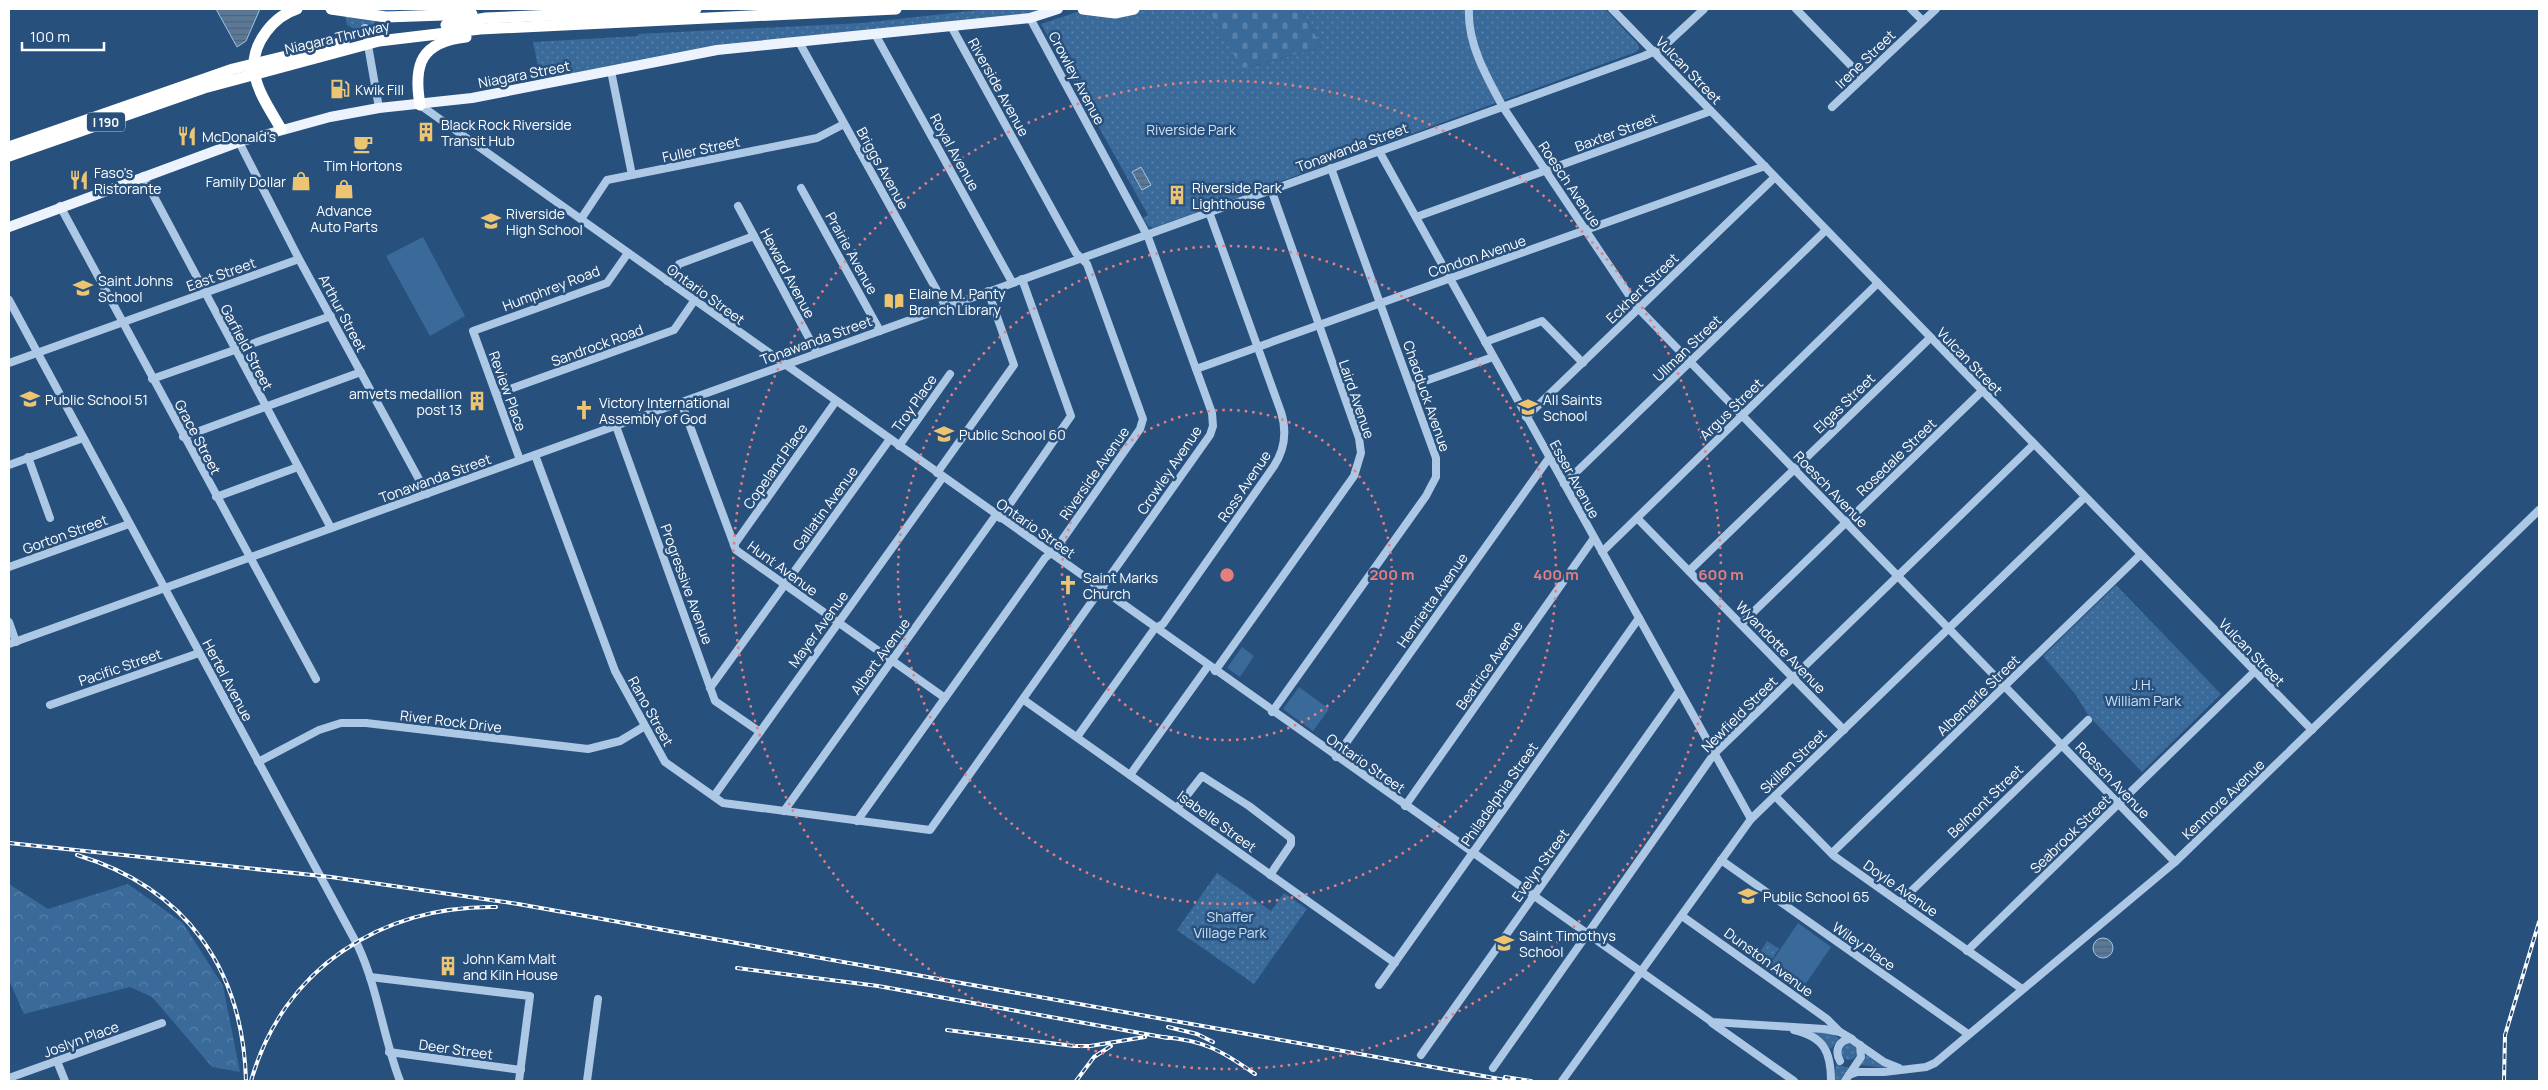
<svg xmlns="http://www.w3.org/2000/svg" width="2548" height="1090" viewBox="0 0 2548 1090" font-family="Manrope,sans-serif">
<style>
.grass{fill:#3a6a9a}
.forest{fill:url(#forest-crowns)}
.cemetery{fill:url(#cemetery-stones)}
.park{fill:url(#park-dots)}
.water{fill:url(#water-rules);stroke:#a1c3e5}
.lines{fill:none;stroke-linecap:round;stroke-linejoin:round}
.minor{stroke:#acc8e5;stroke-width:8}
.major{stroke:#ecf3fd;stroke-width:10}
.highway{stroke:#fff;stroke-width:11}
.rail-casing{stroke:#fff;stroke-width:4}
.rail{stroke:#27507d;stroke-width:2;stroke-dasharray:5.5;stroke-linecap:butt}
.ring{fill:none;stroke:#e67e7e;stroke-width:2.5;stroke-dasharray:2.5 5}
.labels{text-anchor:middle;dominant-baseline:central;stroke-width:5;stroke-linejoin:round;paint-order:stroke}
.shield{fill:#27507d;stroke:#becad8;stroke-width:1}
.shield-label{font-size:12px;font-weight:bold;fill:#fff}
.street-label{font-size:14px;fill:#fff;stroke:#27507d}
.poi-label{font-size:14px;fill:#fff;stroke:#27507d;text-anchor:start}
.park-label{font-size:14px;fill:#cfe1f4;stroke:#27507d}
.centre{fill:#e67e7e;stroke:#27507d;stroke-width:2.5}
.ring-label{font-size:15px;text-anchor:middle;font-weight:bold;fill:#e67e7e;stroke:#27507d;stroke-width:5;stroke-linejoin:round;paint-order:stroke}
</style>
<defs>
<pattern id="forest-crowns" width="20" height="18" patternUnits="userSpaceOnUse" patternTransform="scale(1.25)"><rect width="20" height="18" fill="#3a6a9a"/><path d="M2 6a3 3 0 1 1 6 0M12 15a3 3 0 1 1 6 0" fill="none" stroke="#5880a9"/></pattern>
<pattern id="cemetery-stones" width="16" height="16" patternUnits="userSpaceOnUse" patternTransform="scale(1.25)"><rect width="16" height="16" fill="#3a6a9a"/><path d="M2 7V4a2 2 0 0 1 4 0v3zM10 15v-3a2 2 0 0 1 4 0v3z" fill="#5880a9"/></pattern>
<pattern id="park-dots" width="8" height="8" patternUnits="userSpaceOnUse" patternTransform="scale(1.25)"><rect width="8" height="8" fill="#3a6a9a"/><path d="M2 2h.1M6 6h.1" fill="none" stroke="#5880a9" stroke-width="1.8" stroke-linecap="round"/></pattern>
<pattern id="water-rules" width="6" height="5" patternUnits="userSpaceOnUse" patternTransform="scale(1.25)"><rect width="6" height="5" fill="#5a7898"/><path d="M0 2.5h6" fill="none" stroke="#536272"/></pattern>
</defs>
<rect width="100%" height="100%" fill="#27507d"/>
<g class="grass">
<path d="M 423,237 L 465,316 L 430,336 L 386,256 Z"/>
<path d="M 1242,647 L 1254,656 L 1240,677 L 1227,668 Z"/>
<path d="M 1299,687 L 1329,709 L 1313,731 L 1283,709 Z"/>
<path d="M 1798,923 L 1831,947 L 1800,992 L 1767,969 Z"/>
</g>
<path class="forest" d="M 9,884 L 48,909 L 128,884 L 183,923 L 223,986 L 240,1072 L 212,1067 L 152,997 L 130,987 L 24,1014 L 9,980 Z"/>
<path class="cemetery" d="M 1208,9 L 1301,9 L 1322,47 L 1241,69 Z"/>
<g class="park">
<path d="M 344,9 L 404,9 L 381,13 L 372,27 L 356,30 L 347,25 Z"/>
<path d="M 988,9 L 1042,9 L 1027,14 L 866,31 L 541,81 L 533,42 L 638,36 L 638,34 L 862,23 Z"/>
<path d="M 1086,9 L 1208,9 L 1242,69 L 1322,47 L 1301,9 L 1605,9 L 1638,44 L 1639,49 L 1636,52 L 1153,228 L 1148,226 L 1143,218 L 1148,215 L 1041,24 Z"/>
<path d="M 2116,585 L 2221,694 L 2142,772 L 2088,715 L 2076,695 L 2043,656 Z"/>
<path d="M 1217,873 L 1271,911 L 1284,893 L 1307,909 L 1254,984 L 1177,930 Z"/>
<path d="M 1767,941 L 1779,949 L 1766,968 L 1755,960 Z"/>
<path d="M 1807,1030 L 1833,1034 L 1839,1039 L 1831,1049 L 1818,1036 Z"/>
<circle cx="1849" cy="1052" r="8"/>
<path d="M 1867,1053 L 1885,1066 L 1885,1068 L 1861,1065 Z"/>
<path d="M 1836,1064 L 1849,1068 L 1840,1081 L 1834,1081 Z"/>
</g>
<g class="water">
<path d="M 216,9 L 260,9 L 246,41 L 237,47 Z"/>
<path d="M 1141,167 L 1151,185 L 1142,190 L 1132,172 Z"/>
<circle cx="2103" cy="948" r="10"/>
</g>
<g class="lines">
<g class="minor">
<path d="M 1469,9 C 1467,43 1487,78 1503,107 L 1637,307 L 2175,862"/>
<path d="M 1612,9 L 2312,730"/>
<path d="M 1796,9 L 1863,78"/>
<path d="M 1911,9 L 1923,21"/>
<path d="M 365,28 L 379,108"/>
<path d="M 875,34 L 1012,282"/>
<path d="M 799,42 L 946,307"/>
<path d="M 611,71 L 632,175"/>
<path d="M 420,105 L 1712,1022 L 1824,1029 L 1840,1032 L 1852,1039"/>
<path d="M 1832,107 L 1936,9"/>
<path d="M 239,142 L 299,259 L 427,494"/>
<path d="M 1379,151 L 1751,819"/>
<path d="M 143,176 L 331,528"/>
<path d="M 801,188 L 880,331"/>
<path d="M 60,206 L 316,679"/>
<path d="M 738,206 L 817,353"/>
<path d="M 1416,217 L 1711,111"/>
<path d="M 581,219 L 607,180 L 817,138 L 844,124"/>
<path d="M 667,281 L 679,264 L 754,236"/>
<path d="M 9,300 L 358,946 C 378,989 383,1037 400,1081"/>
<path d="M 1485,342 L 1542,321 L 1583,363"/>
<path d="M 9,363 L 299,259"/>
<path d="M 1196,369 L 1765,166"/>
<path d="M 152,379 L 331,316"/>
<path d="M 1411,386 L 1493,357"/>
<path d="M 496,394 L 674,330 L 694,301"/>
<path d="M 681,402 L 736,550 L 945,698"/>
<path d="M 1526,417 L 1775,177"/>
<path d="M 616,426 L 715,701 L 760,732"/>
<path d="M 183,437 L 361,372"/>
<path d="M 899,446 L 950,374"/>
<path d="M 535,455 L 615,671 L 665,762 L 723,803 L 930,830 L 1210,435 L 1213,426 L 1212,413 L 1148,237 L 1030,18"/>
<path d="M 28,457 L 50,518"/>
<path d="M 520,460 L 473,331 L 607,283 L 628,253"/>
<path d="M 9,465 L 83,438"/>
<path d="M 937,473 L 1014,365 L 988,291"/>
<path d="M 1564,484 L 1826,230"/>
<path d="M 216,497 L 298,467"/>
<path d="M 1000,518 L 1071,416 L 1022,279"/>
<path d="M 1637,518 L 1844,730"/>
<path d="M 734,545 L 836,401"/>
<path d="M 1602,552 L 1878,283"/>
<path d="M 9,567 L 129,524"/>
<path d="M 1689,571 L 1930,338"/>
<path d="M 9,622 L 16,642"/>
<path d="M 1741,624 L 1982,391"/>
<path d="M 9,644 L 1644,56 L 1662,48 L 1704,9"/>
<path d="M 1215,671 L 1354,476 L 1361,453 L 1359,438 L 1271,189"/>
<path d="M 710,688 L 890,439"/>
<path d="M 1024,700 L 1395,963"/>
<path d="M 50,705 L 199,653"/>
<path d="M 1272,712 L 1426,496 L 1436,477 L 1436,458 L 1331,168"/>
<path d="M 1077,737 L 1155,628 L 1163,624 L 1274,466 C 1285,449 1287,431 1281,412 L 1209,212"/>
<path d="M 1336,757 L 1549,458"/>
<path d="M 258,762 L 319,730 L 341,723 L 366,723 L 588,749 L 620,741 L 645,726"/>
<path d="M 1130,775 L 1208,666"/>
<path d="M 714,796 L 943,477"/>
<path d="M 1775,796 L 1834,856 L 2022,989"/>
<path d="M 1405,806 L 1594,538"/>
<path d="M 1177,808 L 1202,776 L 1249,806 L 1291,838 L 1291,844 L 1270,875"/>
<path d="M 784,811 L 996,515"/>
<path d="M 857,821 L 1045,558 L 1055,550 L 1140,429 L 1143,419 L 1087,264 L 1076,253 L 951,26"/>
<path d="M 1832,853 L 2140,555"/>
<path d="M 1721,860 L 1968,1034"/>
<path d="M 1900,902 L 2088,720"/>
<path d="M 1682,916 L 1827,1019 L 1840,1032"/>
<path d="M 1967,951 L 2254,672"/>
<path d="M 370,977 L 530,996 L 519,1081"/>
<path d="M 1379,985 L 1639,618"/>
<path d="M 1712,1023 L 1794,1081"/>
<path d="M 1794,1030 C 1825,1037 1831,1053 1831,1081"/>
<path d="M 389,1052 L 521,1070"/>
<path d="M 1421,1055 L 1679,691"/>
<path d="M 57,1061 L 65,1081"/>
<path d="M 1840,1061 C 1834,1050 1839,1040 1851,1039 L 1884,1062 L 1899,1068"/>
<path d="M 1493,1068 L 1714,754 L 2034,444"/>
<path d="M 1849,1075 L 1857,1072 L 1884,1072 L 1926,1067 L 1935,1063 L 2175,862 L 2539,510"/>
<path d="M 9,1078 L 162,1023"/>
<path d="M 587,1081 L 598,999"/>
<path d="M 1562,1081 L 1751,819 L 2085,497"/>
<path d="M 1845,1081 L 1861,1057 L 1860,1045"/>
</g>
<path class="major" d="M 9,227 L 239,142 L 330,117 L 379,108 L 472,98 L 717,50 L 1030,18 L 1058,9"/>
<g class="highway">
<path d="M 331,9 L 386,17 L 472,14"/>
<path d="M 1083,9 L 1115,13 L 1134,9"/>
<path d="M 446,25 L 486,18 L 696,9"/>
<path d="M 420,105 C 413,64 421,42 466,37"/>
<path d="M 281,129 C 263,97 239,68 266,32 C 274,21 284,13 297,9"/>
<path d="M 9,147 L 233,69 L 344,42"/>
<path d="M 9,156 L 204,88 L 379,41 L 480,29 L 896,9"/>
</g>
<defs>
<g id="rail">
<path d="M 9,843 L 331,877 L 518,904 L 1511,1081"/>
<path d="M 77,855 C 186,888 243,969 246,1081"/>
<path d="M 737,968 L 878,986 L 1168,1038"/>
<path d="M 1168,1027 L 1197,1034 L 1213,1042"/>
<path d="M 947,1030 L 1074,1046 L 1090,1046 L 1145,1037"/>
<path d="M 1162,1037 C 1204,1040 1222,1051 1255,1074"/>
<path d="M 1505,1077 L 1531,1081"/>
<path d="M 251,1081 C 283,969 381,905 496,907"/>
<path d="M 1076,1081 L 1094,1057 L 1111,1046"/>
<path d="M 2504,1081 L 2505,1035 L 2539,922"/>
</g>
</defs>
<use href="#rail" class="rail-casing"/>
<use href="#rail" class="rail"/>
</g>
<g class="ring">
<circle cx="1227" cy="575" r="165"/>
<circle cx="1227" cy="575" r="329"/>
<circle cx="1227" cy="575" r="494"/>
</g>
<defs>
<symbol id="fuel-bare" viewBox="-9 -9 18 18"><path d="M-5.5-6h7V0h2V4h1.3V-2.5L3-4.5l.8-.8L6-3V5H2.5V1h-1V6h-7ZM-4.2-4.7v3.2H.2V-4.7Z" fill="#edc472" stroke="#27507d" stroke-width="2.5" paint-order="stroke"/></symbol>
<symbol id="building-bare" viewBox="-9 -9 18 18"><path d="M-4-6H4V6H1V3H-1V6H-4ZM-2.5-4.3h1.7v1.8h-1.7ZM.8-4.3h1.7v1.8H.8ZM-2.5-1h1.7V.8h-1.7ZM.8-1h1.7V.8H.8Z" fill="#edc472" stroke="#27507d" stroke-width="2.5" paint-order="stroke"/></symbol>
<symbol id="restaurant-bare" viewBox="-9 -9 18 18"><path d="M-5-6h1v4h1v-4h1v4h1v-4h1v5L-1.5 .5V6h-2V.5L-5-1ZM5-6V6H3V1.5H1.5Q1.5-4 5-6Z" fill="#edc472" stroke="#27507d" stroke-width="2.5" paint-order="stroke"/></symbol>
<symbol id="cafe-bare" viewBox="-9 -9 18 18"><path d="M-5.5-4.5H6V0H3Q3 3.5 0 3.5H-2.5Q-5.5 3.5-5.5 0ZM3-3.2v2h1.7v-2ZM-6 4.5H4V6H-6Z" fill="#edc472" stroke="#27507d" stroke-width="2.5" paint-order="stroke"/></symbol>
<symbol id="shop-bare" viewBox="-9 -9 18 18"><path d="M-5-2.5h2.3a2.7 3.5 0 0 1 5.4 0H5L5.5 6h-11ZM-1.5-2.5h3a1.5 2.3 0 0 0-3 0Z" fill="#edc472" stroke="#27507d" stroke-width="2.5" paint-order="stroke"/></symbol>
<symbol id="school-bare" viewBox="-9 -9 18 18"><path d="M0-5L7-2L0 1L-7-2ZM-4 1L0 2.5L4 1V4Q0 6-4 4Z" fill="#edc472" stroke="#27507d" stroke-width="2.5" paint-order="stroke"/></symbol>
<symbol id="library-bare" viewBox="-9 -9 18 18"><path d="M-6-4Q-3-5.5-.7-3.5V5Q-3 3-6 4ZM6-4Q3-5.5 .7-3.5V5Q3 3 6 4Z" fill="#edc472" stroke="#27507d" stroke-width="2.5" paint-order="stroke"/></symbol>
<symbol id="church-bare" viewBox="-9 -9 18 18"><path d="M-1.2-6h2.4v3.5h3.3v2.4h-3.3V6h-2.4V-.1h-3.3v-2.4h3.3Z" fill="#edc472" stroke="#27507d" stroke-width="2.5" paint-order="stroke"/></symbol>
</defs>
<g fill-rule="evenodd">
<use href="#fuel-bare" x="326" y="75" width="28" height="28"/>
<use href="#building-bare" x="412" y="118" width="28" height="28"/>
<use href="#restaurant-bare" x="173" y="122" width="28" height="28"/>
<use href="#cafe-bare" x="349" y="130" width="28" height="28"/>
<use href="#restaurant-bare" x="65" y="166" width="28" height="28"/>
<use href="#shop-bare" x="287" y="167" width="28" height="28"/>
<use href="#shop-bare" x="330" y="175" width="28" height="28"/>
<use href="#building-bare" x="1163" y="181" width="28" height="28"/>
<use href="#school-bare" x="477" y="207" width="28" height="28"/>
<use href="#school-bare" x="69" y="274" width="28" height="28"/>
<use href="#library-bare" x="880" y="287" width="28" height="28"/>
<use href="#school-bare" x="16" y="385" width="28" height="28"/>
<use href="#building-bare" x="463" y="387" width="28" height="28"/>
<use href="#school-bare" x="1514" y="393" width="28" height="28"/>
<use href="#church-bare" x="570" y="396" width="28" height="28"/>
<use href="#school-bare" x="930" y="420" width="28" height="28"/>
<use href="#church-bare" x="1054" y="571" width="28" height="28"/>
<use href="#school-bare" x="1734" y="882" width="28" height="28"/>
<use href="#school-bare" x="1490" y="929" width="28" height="28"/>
<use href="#building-bare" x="434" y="952" width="28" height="28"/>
</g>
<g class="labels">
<rect class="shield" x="87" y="112.5" width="38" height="19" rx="4"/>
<g class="shield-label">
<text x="106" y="122">I 190</text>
</g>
<g class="street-label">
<text transform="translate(337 37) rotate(-13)">Niagara Thruway</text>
<text transform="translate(1865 59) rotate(-44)">Irene Street</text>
<text transform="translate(1689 70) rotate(46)">Vulcan Street</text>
<text transform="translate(524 74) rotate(-11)">Niagara Street</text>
<text transform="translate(1077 78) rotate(62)">Crowley Avenue</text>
<text transform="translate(999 87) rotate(61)">Riverside Avenue</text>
<text transform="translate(1616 132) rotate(-20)">Baxter Street</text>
<text transform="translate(1352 147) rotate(-20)">Tonawanda Street</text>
<text transform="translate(701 149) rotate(-12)">Fuller Street</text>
<text transform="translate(955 152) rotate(61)">Royal Avenue</text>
<text transform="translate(883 168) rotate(61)">Briggs Avenue</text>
<text transform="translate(1570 184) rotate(56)">Roesch Avenue</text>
<text transform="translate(852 253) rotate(61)">Prairie Avenue</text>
<text transform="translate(1477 256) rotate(-19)">Condon Avenue</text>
<text transform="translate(788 273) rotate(62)">Heward Avenue</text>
<text transform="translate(221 274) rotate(-20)">East Street</text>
<text transform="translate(551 288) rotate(-21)">Humphrey Road</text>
<text transform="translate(1642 288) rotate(-44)">Eckhert Street</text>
<text transform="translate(706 294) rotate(36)">Ontario Street</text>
<text transform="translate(343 313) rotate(62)">Arthur Street</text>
<text transform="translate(816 340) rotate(-20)">Tonawanda Street</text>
<text transform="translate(597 345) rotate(-20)">Sandrock Road</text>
<text transform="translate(247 347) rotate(62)">Garfield Street</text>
<text transform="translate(1687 348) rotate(-44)">Ullman Street</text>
<text transform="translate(1970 361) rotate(46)">Vulcan Street</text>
<text transform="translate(508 391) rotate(70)">Review Place</text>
<text transform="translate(1427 396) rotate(71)">Chadduck Avenue</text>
<text transform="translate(1357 399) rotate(71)">Laird Avenue</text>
<text transform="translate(914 403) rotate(-55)">Troy Place</text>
<text transform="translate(1844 403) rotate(-44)">Elgas Street</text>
<text transform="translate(1731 409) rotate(-44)">Argus Street</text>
<text transform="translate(198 437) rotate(62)">Grace Street</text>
<text transform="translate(1896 457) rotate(-44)">Rosedale Street</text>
<text transform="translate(775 466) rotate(-55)">Copeland Place</text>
<text transform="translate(1169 470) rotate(-56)">Crowley Avenue</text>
<text transform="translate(1094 473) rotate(-55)">Riverside Avenue</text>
<text transform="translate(435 478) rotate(-20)">Tonawanda Street</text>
<text transform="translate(1575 479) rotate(61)">Esser Avenue</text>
<text transform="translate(1244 486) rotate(-56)">Ross Avenue</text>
<text transform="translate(1831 489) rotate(46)">Roesch Avenue</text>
<text transform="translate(825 508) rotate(-54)">Gallatin Avenue</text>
<text transform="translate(1036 528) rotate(35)">Ontario Street</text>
<text transform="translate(65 534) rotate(-20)">Gorton Street</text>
<text transform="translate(783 568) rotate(36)">Hunt Avenue</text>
<text transform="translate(687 584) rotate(70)">Progressive Avenue</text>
<text transform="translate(1432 600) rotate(-55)">Henrietta Avenue</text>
<text transform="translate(818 629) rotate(-54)">Mayer Avenue</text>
<text transform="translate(1781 647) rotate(46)">Wyandotte Avenue</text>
<text transform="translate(2252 652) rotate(46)">Vulcan Street</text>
<text transform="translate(880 656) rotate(-54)">Albert Avenue</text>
<text transform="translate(1489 665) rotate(-55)">Beatrice Avenue</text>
<text transform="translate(120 667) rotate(-19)">Pacific Street</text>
<text transform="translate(228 680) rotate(62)">Hertel Avenue</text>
<text transform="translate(1978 695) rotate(-44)">Albemarle Street</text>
<text transform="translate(651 711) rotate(61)">Rano Street</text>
<text transform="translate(1739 714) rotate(-45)">Newfield Street</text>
<text transform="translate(451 721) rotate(7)">River Rock Drive</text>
<text transform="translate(1793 761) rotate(-44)">Skillen Street</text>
<text transform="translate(1366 763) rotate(35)">Ontario Street</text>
<text transform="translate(2113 780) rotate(46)">Roesch Avenue</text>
<text transform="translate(1499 794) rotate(-55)">Philadelphia Street</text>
<text transform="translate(2223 799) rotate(-44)">Kenmore Avenue</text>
<text transform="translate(1985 801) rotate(-44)">Belmont Street</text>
<text transform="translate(1217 821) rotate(36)">Isabelle Street</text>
<text transform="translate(2070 834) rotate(-44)">Seabrook Street</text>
<text transform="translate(1540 865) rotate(-54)">Evelyn Street</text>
<text transform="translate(1901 888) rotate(35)">Doyle Avenue</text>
<text transform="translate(1864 946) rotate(35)">Wiley Place</text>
<text transform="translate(1769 962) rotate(36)">Dunston Avenue</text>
<text transform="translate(81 1039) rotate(-20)">Joslyn Place</text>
<text transform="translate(456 1049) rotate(8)">Deer Street</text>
</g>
<g class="poi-label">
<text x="355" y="89">Kwik Fill</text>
<text x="441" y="124">Black Rock Riverside<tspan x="441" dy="16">Transit Hub</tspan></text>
<text x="202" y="136">McDonald's</text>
<text x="363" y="165" text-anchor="middle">Tim Hortons</text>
<text x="94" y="172">Faso's<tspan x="94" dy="16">Ristorante</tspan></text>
<text x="286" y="181" text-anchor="end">Family Dollar</text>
<text x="1192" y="187">Riverside Park<tspan x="1192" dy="16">Lighthouse</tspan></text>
<text x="344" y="210" text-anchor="middle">Advance<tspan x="344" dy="16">Auto Parts</tspan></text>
<text x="506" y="213">Riverside<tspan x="506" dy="16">High School</tspan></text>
<text x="98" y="280">Saint Johns<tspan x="98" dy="16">School</tspan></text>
<text x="909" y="293">Elaine M. Panty<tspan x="909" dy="16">Branch Library</tspan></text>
<text x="462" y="393" text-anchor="end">amvets medallion<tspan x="462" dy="16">post 13</tspan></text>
<text x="45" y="399">Public School 51</text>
<text x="1543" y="399">All Saints<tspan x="1543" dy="16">School</tspan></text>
<text x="599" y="402">Victory International<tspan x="599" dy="16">Assembly of God</tspan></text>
<text x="959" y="434">Public School 60</text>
<text x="1083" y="577">Saint Marks<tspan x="1083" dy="16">Church</tspan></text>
<text x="1763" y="896">Public School 65</text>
<text x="1519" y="935">Saint Timothys<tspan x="1519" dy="16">School</tspan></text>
<text x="463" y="958">John Kam Malt<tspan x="463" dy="16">and Kiln House</tspan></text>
</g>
<g class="park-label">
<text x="1191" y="129">Riverside Park</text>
<text x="2143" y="684">J.H.<tspan x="2143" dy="16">William Park</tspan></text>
<text x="1230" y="916">Shaffer<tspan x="1230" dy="16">Village Park</tspan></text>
</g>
</g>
<circle cx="1227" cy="575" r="8" class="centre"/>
<g class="ring-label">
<text x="1392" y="580">200 m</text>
<text x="1556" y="580">400 m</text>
<text x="1721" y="580">600 m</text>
</g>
<rect width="2548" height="1090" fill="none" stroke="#ffffff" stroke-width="20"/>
<path d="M22 42v8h82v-8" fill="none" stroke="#ffffff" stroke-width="2.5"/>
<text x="30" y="42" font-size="15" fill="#ffffff" stroke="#27507d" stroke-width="4" paint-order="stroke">100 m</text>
</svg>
